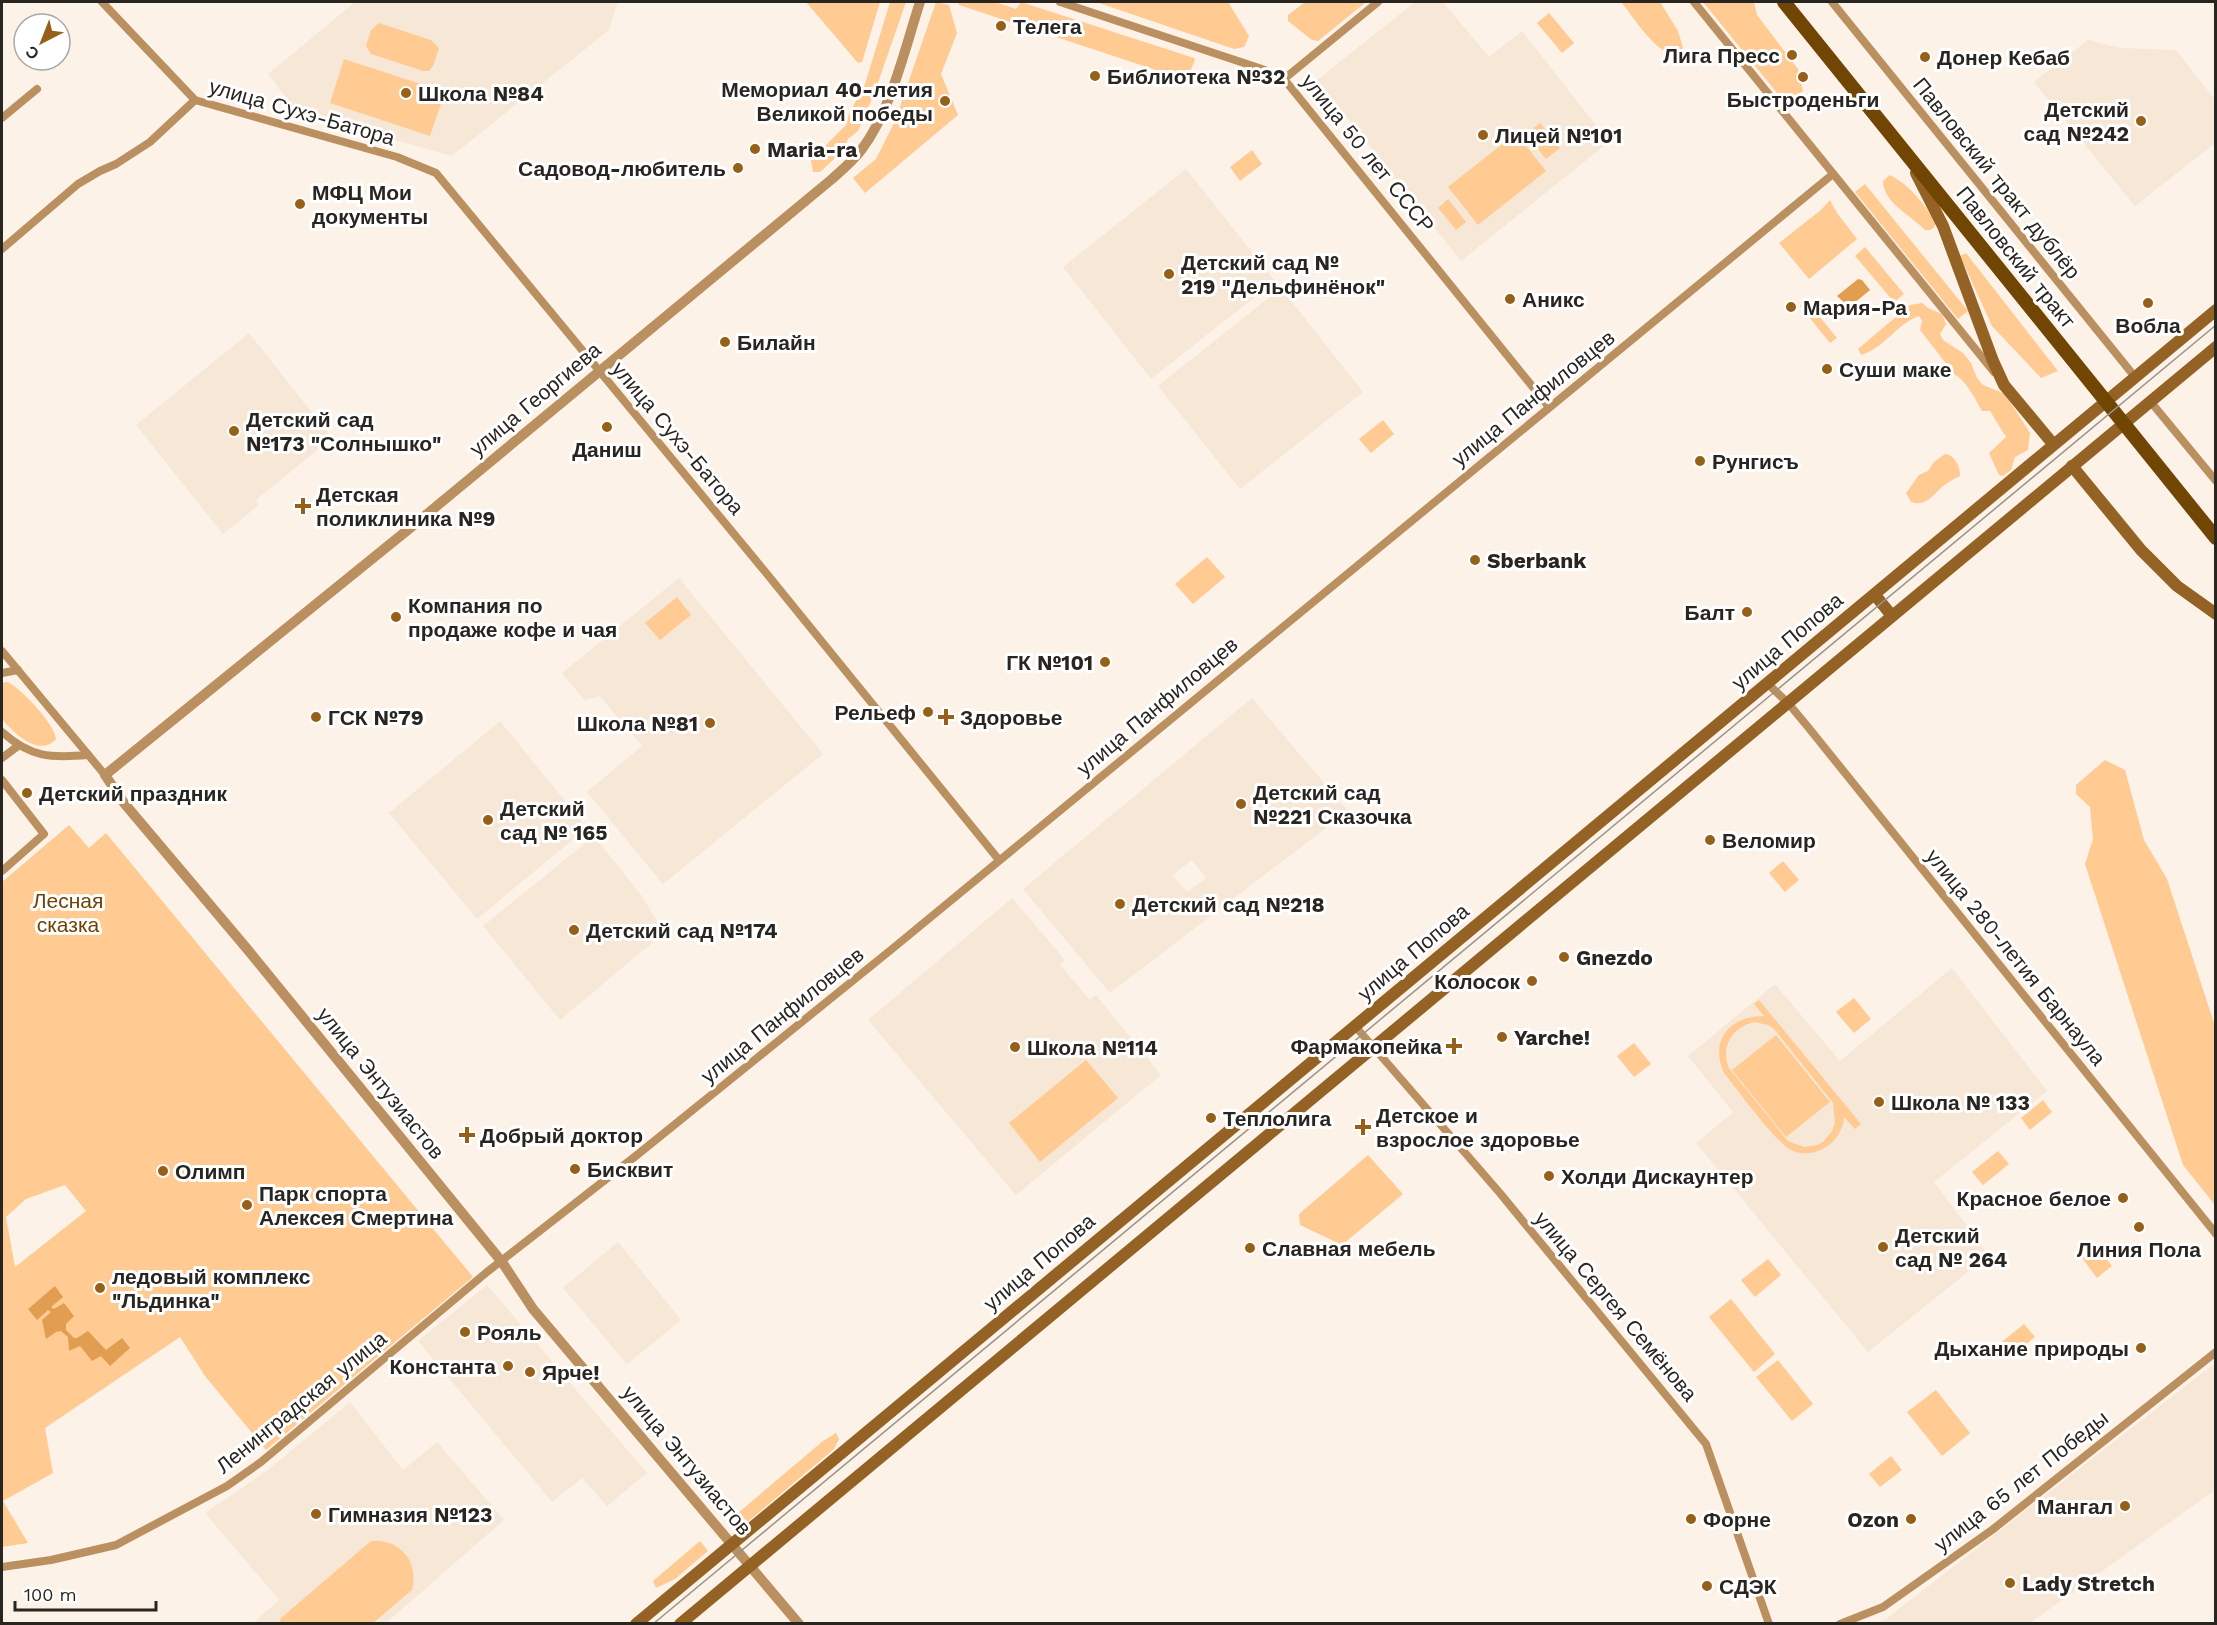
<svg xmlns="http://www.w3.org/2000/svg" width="2217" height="1625" viewBox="0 0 2217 1625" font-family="'Work Sans',sans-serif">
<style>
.built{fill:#f7e7d6;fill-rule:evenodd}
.green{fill:#ffcb93;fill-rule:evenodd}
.water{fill:#e19e51}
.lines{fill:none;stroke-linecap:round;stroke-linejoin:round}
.minor{stroke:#bb9060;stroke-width:8}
.tertiary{stroke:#bb9060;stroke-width:10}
.secondary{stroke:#936224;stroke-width:12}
.primary{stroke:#714503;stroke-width:14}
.tram{stroke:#9a938b;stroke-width:1.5}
.poi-dot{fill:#966018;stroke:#fff;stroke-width:2}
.labels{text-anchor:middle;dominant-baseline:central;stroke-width:6;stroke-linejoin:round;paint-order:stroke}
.poi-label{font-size:21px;font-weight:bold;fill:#292521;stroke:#fff;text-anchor:start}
.street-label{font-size:21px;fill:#292521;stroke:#fff}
.park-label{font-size:21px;fill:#6e4303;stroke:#fff}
</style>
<rect width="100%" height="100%" fill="#fcf2e7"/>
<g class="built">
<path d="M 355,2 L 618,2 L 609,30 L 452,156 L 298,113 L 268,74 Z"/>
<path d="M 1415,2 L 1443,2 L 1489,57 L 1522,31 L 1609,142 L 1461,261 L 1317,80 Z"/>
<path d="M 2088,40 L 2121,48 L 2176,50 L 2215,100 L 2215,143 L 2135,206 L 2034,82 Z"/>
<path d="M 1186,169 L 1275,281 L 1151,379 L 1063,267 Z"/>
<path d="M 1281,288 L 1363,392 L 1240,489 L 1158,386 Z"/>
<path d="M 249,333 L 332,438 L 256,500 L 259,505 L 223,534 L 136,425 Z"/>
<path d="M 679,578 L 823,754 L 663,884 L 587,792 L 642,746 L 600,696 L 584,700 L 562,673 Z"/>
<path d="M 1252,698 L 1348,811 L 1110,993 L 1023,889 ZM 1192,860 L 1206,878 L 1187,892 L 1173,875 Z"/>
<path d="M 500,721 L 587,828 L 477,919 L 389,813 Z"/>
<path d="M 594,836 L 642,896 L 664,933 L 560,1020 L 483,926 Z"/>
<path d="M 1012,898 L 1065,960 L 1060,965 L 1090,1000 L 1096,995 L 1161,1075 L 1016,1195 L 868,1020 Z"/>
<path d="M 1952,968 L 2047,1091 L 1934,1182 L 1989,1255 L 1868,1352 L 1696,1143 L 1733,1112 L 1688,1056 L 1775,984 L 1840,1061 Z"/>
<path d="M 618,1242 L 681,1320 L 627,1364 L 563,1288 Z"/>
<path d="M 487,1285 L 647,1473 L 607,1506 L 582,1478 L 552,1502 L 418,1341 Z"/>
<path d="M 2215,1363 L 2215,1490 L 2030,1623 L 1873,1623 L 1886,1619 Z"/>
<path d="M 350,1402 L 403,1470 L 437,1442 L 504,1520 L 386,1623 L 252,1624 L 279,1600 L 205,1513 L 268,1470 Z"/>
</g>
<g class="green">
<path d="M 806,2 L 880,2 L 862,62 L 858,63 Z"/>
<path d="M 890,2 L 906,2 L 874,94 L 858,131 L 848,139 L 844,150 L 820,172 L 813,172 L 811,160 L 846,125 L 849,114 L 865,84 Z"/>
<path d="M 936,2 L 949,5 L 957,33 L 941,74 L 958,115 L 865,193 L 853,178 L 876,159 L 895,121 Z"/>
<path d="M 958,2 L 995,2 L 1016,9 L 1021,2 L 1194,58 L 1195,60 L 1186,80 L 959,5 Z"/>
<path d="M 1096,2 L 1228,2 L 1249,36 L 1244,47 L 1234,49 Z"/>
<path d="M 1305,2 L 1366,2 L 1318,41 L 1312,40 L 1288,21 L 1288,15 Z"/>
<path d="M 1621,2 L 1660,2 L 1678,31 L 1683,48 L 1678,57 C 1652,50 1637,21 1621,2 Z"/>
<path d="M 1703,2 L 1754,2 L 1757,15 L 1798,69 L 1803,91 L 1786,104 Z"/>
<path d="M 1549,13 L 1574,43 L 1562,53 L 1537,23 Z"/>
<path d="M 379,23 L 431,40 L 439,48 L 433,66 L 429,71 L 423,71 L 371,54 L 366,46 L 371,30 Z"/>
<path d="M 344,59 L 445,92 L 430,136 L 330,103 Z"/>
<path d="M 1540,123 L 1560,148 L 1546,159 L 1526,134 Z"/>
<path d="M 1516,133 L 1546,171 L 1478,225 L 1448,187 Z"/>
<path d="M 1252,150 L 1262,164 L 1240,181 L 1230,167 Z"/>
<path d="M 1890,175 C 1910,185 1924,204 1936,223 C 1933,229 1931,231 1925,230 C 1911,215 1884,204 1883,181 Z"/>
<path d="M 1865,184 L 1968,311 L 1958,319 L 1855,192 Z"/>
<path d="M 1448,199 L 1466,222 L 1456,230 L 1438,208 Z"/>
<path d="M 1830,200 L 1837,213 L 1857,239 L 1809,279 L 1779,243 L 1821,210 Z"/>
<path d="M 1865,247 L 1904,294 L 1894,302 L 1855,256 Z"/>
<path d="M 1966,253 L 2058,371 L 2041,378 L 1992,326 L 1960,256 Z"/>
<path d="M 1806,300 L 1837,338 L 1830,343 L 1800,306 Z"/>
<path d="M 1922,303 L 1928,308 L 1942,314 L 1946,324 L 1940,334 L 1943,340 L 1963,353 L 1971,363 L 1977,378 L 1983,385 L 2003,393 L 2009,400 L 2030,433 L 2028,450 L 2015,457 L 2011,470 L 2003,476 L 1999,475 L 1989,453 L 2006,437 L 1990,411 L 1982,411 C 1977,401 1964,378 1955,375 L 1920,330 L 1922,321 L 1919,316 C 1896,324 1885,348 1861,355 L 1858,349 L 1910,305 Z"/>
<path d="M 1383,420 L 1394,434 L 1371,453 L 1359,439 Z"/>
<path d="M 1945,454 C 1955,455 1960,466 1960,476 C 1954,479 1948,482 1943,486 C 1933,495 1926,507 1911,502 L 1906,493 L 1919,475 L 1928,471 L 1934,462 Z"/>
<path d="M 1207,557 L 1225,577 L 1193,604 L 1175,584 Z"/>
<path d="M 677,597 L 691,615 L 660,640 L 645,623 Z"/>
<path d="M 8,682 C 22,690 54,723 56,739 C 40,758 13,733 2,719 L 2,683 Z"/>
<path d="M 2105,760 L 2125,770 L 2144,840 L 2167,879 L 2215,1026 L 2215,1205 L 2183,1165 L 2085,864 L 2093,839 L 2090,807 L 2076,794 L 2076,785 Z"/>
<path d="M 69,825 L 89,848 L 106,833 L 473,1277 L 266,1450 L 205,1376 L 180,1337 L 45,1428 L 53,1473 L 3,1501 L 28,1543 L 2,1547 L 2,882 ZM 65,1185 L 86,1211 L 15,1267 L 6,1217 L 26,1199 Z"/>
<path d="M 1783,861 L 1799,880 L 1785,892 L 1769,873 Z"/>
<path d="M 1854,998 L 1871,1019 L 1854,1033 L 1836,1012 Z"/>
<path d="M 1759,1000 L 1861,1124 L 1855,1129 L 1844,1117 C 1844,1128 1836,1141 1826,1147 C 1815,1154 1803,1156 1791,1150 C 1775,1142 1737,1089 1724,1073 C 1709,1040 1730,1016 1764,1016 L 1754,1004 ZM 1755,1022 L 1768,1025 L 1774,1029 L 1833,1103 L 1835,1123 L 1832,1131 L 1823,1142 L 1817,1145 L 1804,1147 L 1788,1141 L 1729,1068 C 1720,1047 1732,1027 1755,1022 Z"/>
<path d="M 1776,1035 L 1830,1102 L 1786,1137 L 1732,1070 Z"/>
<path d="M 1634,1043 L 1651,1064 L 1634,1077 L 1617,1056 Z"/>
<path d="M 1086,1060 L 1118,1098 L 1040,1162 L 1009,1123 Z"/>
<path d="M 2043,1100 L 2052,1112 L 2030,1130 L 2021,1118 Z"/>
<path d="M 1998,1151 L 2009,1164 L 1983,1185 L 1972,1172 Z"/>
<path d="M 1368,1155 L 1403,1194 L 1342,1245 L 1300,1225 L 1299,1214 Z"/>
<path d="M 2097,1247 L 2112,1266 L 2097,1278 L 2082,1258 Z"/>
<path d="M 1768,1259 L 1781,1275 L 1755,1297 L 1741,1280 Z"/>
<path d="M 1731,1299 L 1775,1354 L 1754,1372 L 1709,1317 Z"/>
<path d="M 2024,1324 L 2035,1337 L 2009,1358 L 1998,1345 Z"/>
<path d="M 1778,1360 L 1813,1404 L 1792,1421 L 1756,1377 Z"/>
<path d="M 1936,1390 L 1970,1433 L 1942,1456 L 1907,1412 Z"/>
<path d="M 836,1433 L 839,1439 L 834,1449 L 744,1525 L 734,1527 L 732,1518 L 823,1441 Z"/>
<path d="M 1891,1456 L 1902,1470 L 1880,1487 L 1869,1474 Z"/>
<path d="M 371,1541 C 400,1539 419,1561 412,1590 L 373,1623 L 279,1623 L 281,1618 Z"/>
<path d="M 700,1541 L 708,1551 L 675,1579 L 656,1588 L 653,1581 Z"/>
</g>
<g class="water">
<path d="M 1858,279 L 1862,280 L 1870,290 L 1853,304 L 1848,306 L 1837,296 Z"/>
<path d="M 55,1286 L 63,1297 L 51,1307 L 54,1309 L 64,1303 L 74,1316 L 66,1324 L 66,1330 L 74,1338 L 77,1338 L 88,1331 L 106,1350 L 122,1338 L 130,1348 L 110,1366 L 101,1356 L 92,1361 L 80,1346 L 69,1351 L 68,1337 L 61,1331 L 56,1332 L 46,1339 L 42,1320 L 51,1312 L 48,1310 L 37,1320 L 28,1309 Z"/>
</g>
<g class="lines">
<g class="minor">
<path d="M 102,2 L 195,100 L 397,157 L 436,173 L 767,574 L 999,860"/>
<path d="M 1060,2 L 1265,70 L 1284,79 L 1549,407"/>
<path d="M 1694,2 L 1994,372"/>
<path d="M 1832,2 L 2135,377"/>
<path d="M 1284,79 L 1378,2"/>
<path d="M 2,118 L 37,89"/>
<path d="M 2,249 L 78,184 L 100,171 L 116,164 L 150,142 L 195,100"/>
<path d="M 2150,401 L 2216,481"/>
<path d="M 2,651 L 105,775"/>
<path d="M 2,673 L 18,670"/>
<path d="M 1767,683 L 1788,703 L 1808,727 L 2216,1234"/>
<path d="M 2,732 C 31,758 51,758 88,755"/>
<path d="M 2,758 L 18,746"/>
<path d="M 2,780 L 44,834 L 2,871"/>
<path d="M 1355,1026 L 1499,1192 L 1706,1444 L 1769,1624"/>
<path d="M 2,1567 L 51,1560 L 116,1545 L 227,1486 L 261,1462 L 487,1272 L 637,1155 L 892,949 L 1833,174"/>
<path d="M 1840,1624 L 1883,1607 L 1992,1530 L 2216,1352"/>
</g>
<path class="tertiary" d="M 799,1624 L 533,1309 L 502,1262 L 248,950 L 124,803 L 105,775 L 415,524 L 832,179 C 842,170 854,160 862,149 C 891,111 905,48 920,2"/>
<g class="secondary">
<path d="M 1916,173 L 1943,226 L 1993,361 L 2004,385 L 2053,444"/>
<path d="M 2072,466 L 2141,550 L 2177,586 L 2216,614"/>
<path d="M 1875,595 L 1892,616"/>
<path d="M 636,1624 L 2216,310"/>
<path d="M 680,1624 L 2216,347"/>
</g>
<path class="primary" d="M 1784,2 L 2216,538"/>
<path class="tram" d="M 653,1624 L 2216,325"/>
</g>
<g class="poi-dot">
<circle cx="1001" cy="26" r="6"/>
<circle cx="1792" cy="55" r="6"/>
<circle cx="1925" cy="57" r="6"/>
<circle cx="1095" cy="76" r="6"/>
<circle cx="1803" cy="77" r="6"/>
<circle cx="406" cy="93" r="6"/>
<circle cx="945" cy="101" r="6"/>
<circle cx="2141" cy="121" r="6"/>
<circle cx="1483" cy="135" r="6"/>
<circle cx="755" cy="149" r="6"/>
<circle cx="738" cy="168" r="6"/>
<circle cx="300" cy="204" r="6"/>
<circle cx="1169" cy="274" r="6"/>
<circle cx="1510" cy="299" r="6"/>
<circle cx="2148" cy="303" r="6"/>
<circle cx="1791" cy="307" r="6"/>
<circle cx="725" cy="342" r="6"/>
<circle cx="1827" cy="369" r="6"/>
<circle cx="607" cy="427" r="6"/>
<circle cx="234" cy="431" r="6"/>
<circle cx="1700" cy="461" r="6"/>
<path d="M300 497h6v6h6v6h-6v6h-6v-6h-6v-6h6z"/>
<circle cx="1475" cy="560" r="6"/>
<circle cx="1747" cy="612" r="6"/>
<circle cx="396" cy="617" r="6"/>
<circle cx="1105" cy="662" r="6"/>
<circle cx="928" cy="712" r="6"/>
<circle cx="316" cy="717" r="6"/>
<path d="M943 708h6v6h6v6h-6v6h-6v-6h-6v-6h6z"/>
<circle cx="710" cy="723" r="6"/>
<circle cx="27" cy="793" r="6"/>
<circle cx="1241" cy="804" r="6"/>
<circle cx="488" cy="820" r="6"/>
<circle cx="1710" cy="840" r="6"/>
<circle cx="1120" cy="904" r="6"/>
<circle cx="574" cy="930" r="6"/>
<circle cx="1564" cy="957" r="6"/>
<circle cx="1532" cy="981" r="6"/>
<circle cx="1502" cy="1037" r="6"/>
<path d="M1451 1037h6v6h6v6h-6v6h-6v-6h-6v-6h6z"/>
<circle cx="1015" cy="1047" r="6"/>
<circle cx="1879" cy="1102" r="6"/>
<circle cx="1211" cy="1118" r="6"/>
<path d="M1360 1118h6v6h6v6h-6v6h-6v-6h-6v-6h6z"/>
<path d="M464 1126h6v6h6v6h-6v6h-6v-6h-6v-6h6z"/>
<circle cx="575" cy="1169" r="6"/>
<circle cx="163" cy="1171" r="6"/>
<circle cx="1549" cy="1176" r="6"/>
<circle cx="2123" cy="1198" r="6"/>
<circle cx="247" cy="1205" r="6"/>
<circle cx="2139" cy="1227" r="6"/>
<circle cx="1883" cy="1247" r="6"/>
<circle cx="1250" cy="1248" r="6"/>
<circle cx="100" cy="1288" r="6"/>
<circle cx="465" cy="1332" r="6"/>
<circle cx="2141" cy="1348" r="6"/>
<circle cx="508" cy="1366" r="6"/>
<circle cx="530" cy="1372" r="6"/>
<circle cx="2125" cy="1506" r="6"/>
<circle cx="316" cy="1514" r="6"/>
<circle cx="1691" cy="1519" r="6"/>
<circle cx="1911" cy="1519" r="6"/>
<circle cx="2010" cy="1583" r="6"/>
<circle cx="1707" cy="1586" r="6"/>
</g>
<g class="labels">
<g class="poi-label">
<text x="1013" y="26">Телега</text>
<text x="1780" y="55" text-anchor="end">Лига Пресс</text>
<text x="1937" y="57">Донер Кебаб</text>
<text x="1107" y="76">Библиотека №32</text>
<text x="933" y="89" text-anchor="end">Мемориал 40-летия<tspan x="933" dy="24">Великой победы</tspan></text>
<text x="418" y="93">Школа №84</text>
<text x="1803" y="99" text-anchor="middle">Быстроденьги</text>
<text x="2129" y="109" text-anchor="end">Детский<tspan x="2129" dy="24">сад №242</tspan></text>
<text x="1495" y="135">Лицей №101</text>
<text x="767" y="149">Maria-ra</text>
<text x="726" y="168" text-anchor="end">Садовод-любитель</text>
<text x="312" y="192">МФЦ Мои<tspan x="312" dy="24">документы</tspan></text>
<text x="1181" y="262">Детский сад №<tspan x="1181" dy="24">219 "Дельфинёнок"</tspan></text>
<text x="1522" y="299">Аникс</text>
<text x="1803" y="307">Мария-Ра</text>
<text x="2148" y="325" text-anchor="middle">Вобла</text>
<text x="737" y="342">Билайн</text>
<text x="1839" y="369">Суши маке</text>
<text x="246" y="419">Детский сад<tspan x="246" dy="24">№173 "Солнышко"</tspan></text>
<text x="607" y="449" text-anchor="middle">Даниш</text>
<text x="1712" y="461">Рунгисъ</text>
<text x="316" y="494">Детская<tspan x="316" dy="24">поликлиника №9</tspan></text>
<text x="1487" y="560">Sberbank</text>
<text x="408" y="605">Компания по<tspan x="408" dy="24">продаже кофе и чая</tspan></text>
<text x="1735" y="612" text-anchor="end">Балт</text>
<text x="1093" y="662" text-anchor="end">ГК №101</text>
<text x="916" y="712" text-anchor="end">Рельеф</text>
<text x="328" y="717">ГСК №79</text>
<text x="960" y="717">Здоровье</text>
<text x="698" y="723" text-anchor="end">Школа №81</text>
<text x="1253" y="792">Детский сад<tspan x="1253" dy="24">№221 Сказочка</tspan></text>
<text x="39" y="793">Детский праздник</text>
<text x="500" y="808">Детский<tspan x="500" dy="24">сад № 165</tspan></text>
<text x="1722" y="840">Веломир</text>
<text x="1132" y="904">Детский сад №218</text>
<text x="586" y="930">Детский сад №174</text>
<text x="1576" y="957">Gnezdo</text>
<text x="1520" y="981" text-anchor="end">Колосок</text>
<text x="1514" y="1037">Yarche!</text>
<text x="1442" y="1046" text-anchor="end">Фармакопейка</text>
<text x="1027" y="1047">Школа №114</text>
<text x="1891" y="1102">Школа № 133</text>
<text x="1376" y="1115">Детское и<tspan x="1376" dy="24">взрослое здоровье</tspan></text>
<text x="1223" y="1118">Теплолига</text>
<text x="480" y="1135">Добрый доктор</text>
<text x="587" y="1169">Бисквит</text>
<text x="175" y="1171">Олимп</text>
<text x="1561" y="1176">Холди Дискаунтер</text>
<text x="259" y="1193">Парк спорта<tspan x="259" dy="24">Алексея Смертина</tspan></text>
<text x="2111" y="1198" text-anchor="end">Красное белое</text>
<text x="1895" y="1235">Детский<tspan x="1895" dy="24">сад № 264</tspan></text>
<text x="1262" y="1248">Славная мебель</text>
<text x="2139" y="1249" text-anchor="middle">Линия Пола</text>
<text x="112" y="1276">ледовый комплекс<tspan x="112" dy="24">"Льдинка"</tspan></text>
<text x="477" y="1332">Рояль</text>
<text x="2129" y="1348" text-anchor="end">Дыхание природы</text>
<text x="496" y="1366" text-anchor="end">Константа</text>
<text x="542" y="1372">Ярче!</text>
<text x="2113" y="1506" text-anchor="end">Мангал</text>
<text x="328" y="1514">Гимназия №123</text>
<text x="1703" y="1519">Форне</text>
<text x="1899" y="1519" text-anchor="end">Ozon</text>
<text x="2022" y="1583">Lady Stretch</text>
<text x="1719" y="1586">СДЭК</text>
</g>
<g class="street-label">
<text transform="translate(302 112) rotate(16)">улица Сухэ-Батора</text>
<text transform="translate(1368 153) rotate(51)">улица 50 лет СССР</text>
<text transform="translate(1997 178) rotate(51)">Павловский тракт дублёр</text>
<text transform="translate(2016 257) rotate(51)">Павловский тракт</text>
<text transform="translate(1533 398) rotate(-39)">улица Панфиловцев</text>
<text transform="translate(535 399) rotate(-40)">улица Георгиева</text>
<text transform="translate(678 438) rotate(50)">улица Сухэ-Батора</text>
<text transform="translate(1787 641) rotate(-40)">улица Попова</text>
<text transform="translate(1157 706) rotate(-40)">улица Панфиловцев</text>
<text transform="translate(1413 952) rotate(-40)">улица Попова</text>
<text transform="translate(2016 957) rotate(51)">улица 280-летия Барнаула</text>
<text transform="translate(782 1015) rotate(-39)">улица Панфиловцев</text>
<text transform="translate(381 1083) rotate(51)">улица Энтузиастов</text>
<text transform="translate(1039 1262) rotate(-40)">улица Попова</text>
<text transform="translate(1616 1306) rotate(50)">улица Сергея Семёнова</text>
<text transform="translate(301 1402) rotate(-39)">Ленинградская улица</text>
<text transform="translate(687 1460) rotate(50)">улица Энтузиастов</text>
<text transform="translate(2021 1481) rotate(-38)">улица 65 лет Победы</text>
</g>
<g class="park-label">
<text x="68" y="900">Лесная<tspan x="68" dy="24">сказка</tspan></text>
</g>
</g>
<rect width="2217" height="1625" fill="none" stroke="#292521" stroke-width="6"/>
<g transform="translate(42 42) rotate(222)"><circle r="28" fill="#ffffff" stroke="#a9a8a6" stroke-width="1.5"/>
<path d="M0-4.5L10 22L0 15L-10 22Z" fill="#966018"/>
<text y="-9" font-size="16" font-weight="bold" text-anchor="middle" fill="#292521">С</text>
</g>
<path d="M15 1601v9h141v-9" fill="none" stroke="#292521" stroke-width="3"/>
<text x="24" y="1601" font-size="18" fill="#292521" stroke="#ffffff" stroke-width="4.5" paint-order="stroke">100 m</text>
</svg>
